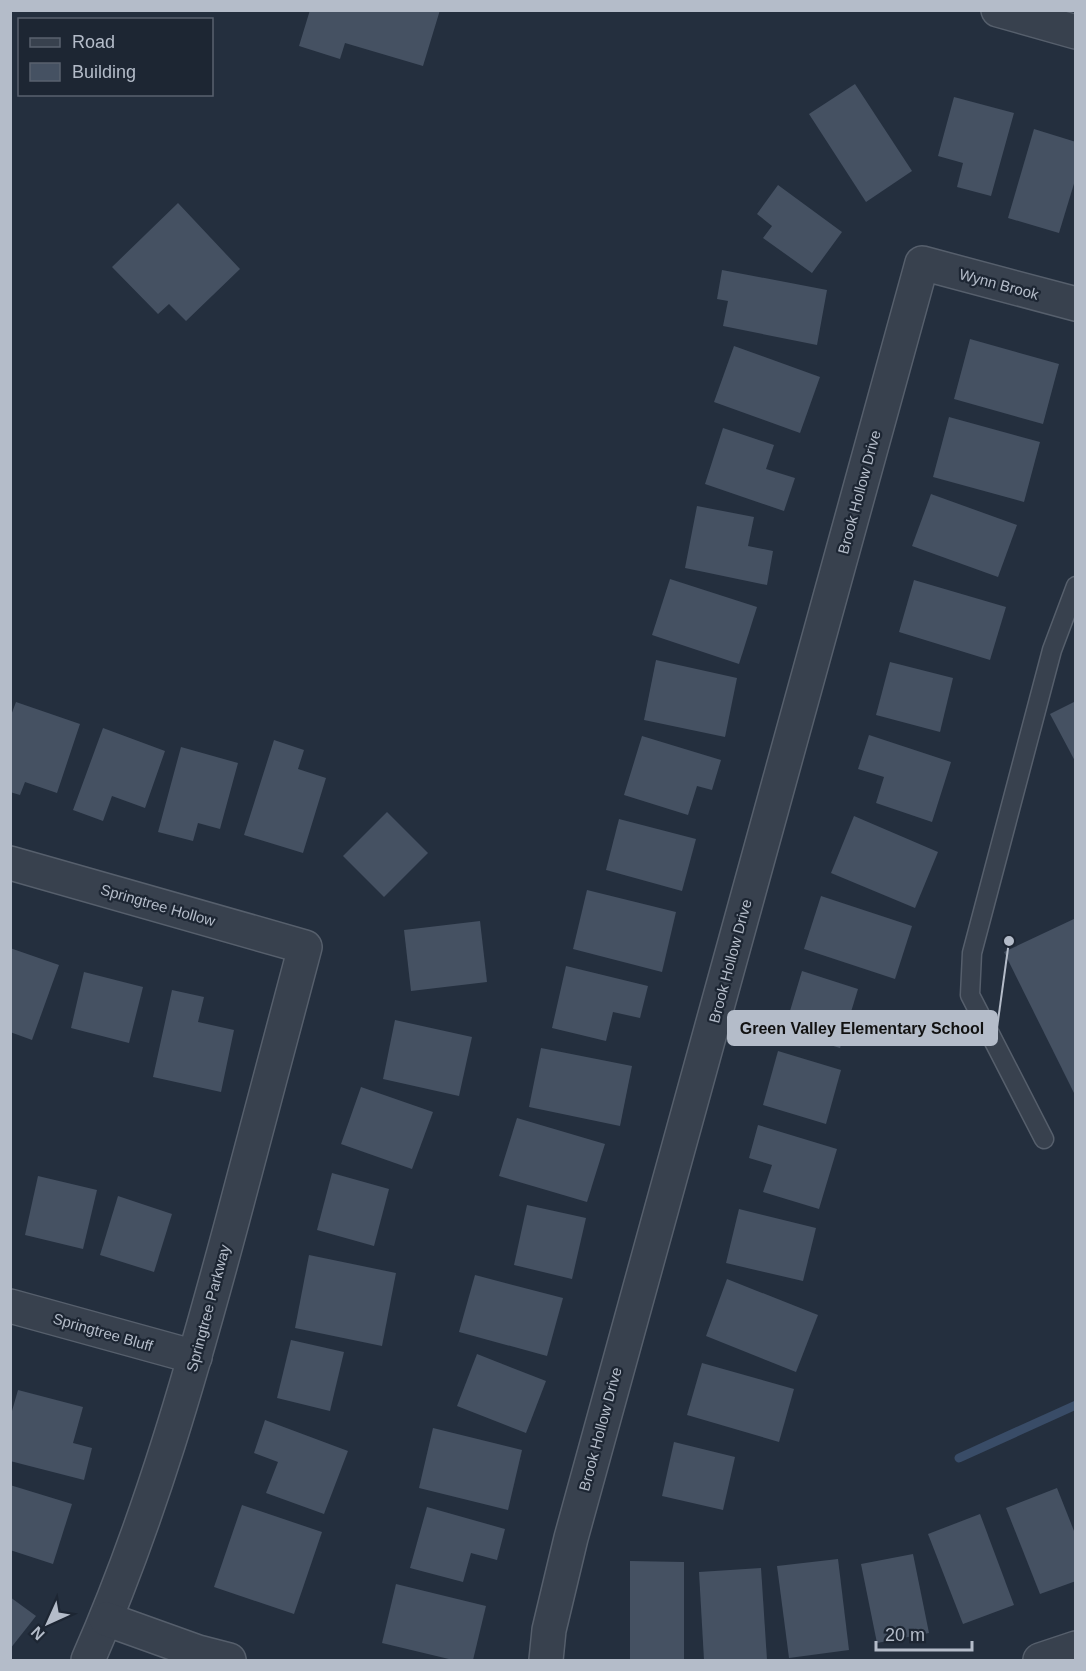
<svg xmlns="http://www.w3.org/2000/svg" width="1086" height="1671" viewBox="0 0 1086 1671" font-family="Helvetica,sans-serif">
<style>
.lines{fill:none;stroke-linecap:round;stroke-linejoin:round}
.stream{stroke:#394c67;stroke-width:9}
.building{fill:#455162}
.service-casing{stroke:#565f6c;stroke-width:21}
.minor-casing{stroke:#565f6c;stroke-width:36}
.tertiary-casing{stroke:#565f6c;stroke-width:36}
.service{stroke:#38414e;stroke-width:18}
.minor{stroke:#38414e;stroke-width:33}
.tertiary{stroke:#38414e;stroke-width:33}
.labels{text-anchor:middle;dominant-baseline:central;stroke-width:4.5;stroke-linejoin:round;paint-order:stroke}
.street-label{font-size:15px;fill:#b4bcc9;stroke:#1d2633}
.leader{fill:none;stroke:#b4bcc9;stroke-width:2}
.callout-dot{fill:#b4bcc9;stroke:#1d2633;stroke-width:2}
.callout{fill:#b4bcc9;stroke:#b4bcc9;stroke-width:2}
.callout-label{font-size:16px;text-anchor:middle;font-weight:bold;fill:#111}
</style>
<rect width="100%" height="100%" fill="#242f3e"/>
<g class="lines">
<path class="stream" d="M 959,1458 L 1076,1405"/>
</g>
<g class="building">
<path d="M 310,10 L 440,10 L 423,66 L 345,43 L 340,59 L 299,46 Z"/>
<path d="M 855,84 L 912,171 L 866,202 L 809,114 Z"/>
<path d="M 954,97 L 1014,113 L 991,196 L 957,187 L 963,163 L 938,156 Z"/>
<path d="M 1034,129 L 1076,142 L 1076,177 L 1059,233 L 1008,218 Z"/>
<path d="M 778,185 L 842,232 L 812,273 L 763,238 L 772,226 L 757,214 Z"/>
<path d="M 178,203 L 240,269 L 186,321 L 169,304 L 158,314 L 112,267 Z"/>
<path d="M 722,270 L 827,290 L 817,345 L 723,326 L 728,301 L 717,299 Z"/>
<path d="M 970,339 L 1059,364 L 1043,424 L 954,399 Z"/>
<path d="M 734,346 L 820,377 L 800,433 L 714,402 Z"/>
<path d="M 949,417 L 1040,442 L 1024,502 L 933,477 Z"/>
<path d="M 723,428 L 774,445 L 766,469 L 795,478 L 784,511 L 705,484 Z"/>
<path d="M 931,494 L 1017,525 L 998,577 L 912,546 Z"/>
<path d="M 697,506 L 754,517 L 748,546 L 773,551 L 767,585 L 685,568 Z"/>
<path d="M 670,579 L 757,607 L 739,664 L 652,635 Z"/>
<path d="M 914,580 L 1006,607 L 990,660 L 899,632 Z"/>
<path d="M 656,660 L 737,678 L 725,737 L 644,720 Z"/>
<path d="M 890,662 L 953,678 L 940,732 L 876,715 Z"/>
<path d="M 1076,701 L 1076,763 L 1050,714 Z"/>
<path d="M 16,702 L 80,724 L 57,793 L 25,782 L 20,795 L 10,792 L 10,718 Z"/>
<path d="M 103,728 L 165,751 L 145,808 L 112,796 L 103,821 L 73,810 Z"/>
<path d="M 869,735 L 951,762 L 932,822 L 876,803 L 884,777 L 858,769 Z"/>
<path d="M 642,736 L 721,760 L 712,790 L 697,786 L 688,815 L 624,795 Z"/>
<path d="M 274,740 L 304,750 L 298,769 L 326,778 L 303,853 L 244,835 Z"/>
<path d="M 181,747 L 238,763 L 220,829 L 198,823 L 193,841 L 158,832 Z"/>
<path d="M 387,812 L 428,853 L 384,897 L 343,856 Z"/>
<path d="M 854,816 L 938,852 L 915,908 L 831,873 Z"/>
<path d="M 619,819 L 696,839 L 682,891 L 606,870 Z"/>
<path d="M 587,890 L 676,912 L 662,972 L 573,949 Z"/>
<path d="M 821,896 L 912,926 L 895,979 L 804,949 Z"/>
<path d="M 1076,918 L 1076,1097 L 1004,952 Z"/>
<path d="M 480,921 L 487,982 L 411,991 L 404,930 Z"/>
<path d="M 10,948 L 59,965 L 32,1040 L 10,1032 Z"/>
<path d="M 566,966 L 648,986 L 640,1018 L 613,1012 L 606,1041 L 552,1028 Z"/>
<path d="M 802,971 L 858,989 L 840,1048 L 784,1031 Z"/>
<path d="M 84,972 L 143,987 L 129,1043 L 71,1028 Z"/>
<path d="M 172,990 L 204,997 L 198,1022 L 234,1030 L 221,1092 L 153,1077 Z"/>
<path d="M 395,1020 L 472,1037 L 459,1096 L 383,1079 Z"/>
<path d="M 541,1048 L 632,1066 L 620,1126 L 529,1107 Z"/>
<path d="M 778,1051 L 841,1070 L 826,1124 L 763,1105 Z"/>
<path d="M 361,1087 L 433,1112 L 412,1169 L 341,1144 Z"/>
<path d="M 517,1118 L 605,1144 L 587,1202 L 499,1176 Z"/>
<path d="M 758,1125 L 837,1149 L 819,1209 L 763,1192 L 772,1165 L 749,1158 Z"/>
<path d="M 332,1173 L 389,1189 L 374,1246 L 317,1230 Z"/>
<path d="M 38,1176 L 97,1190 L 83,1249 L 25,1235 Z"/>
<path d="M 118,1196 L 172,1214 L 154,1272 L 100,1255 Z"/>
<path d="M 527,1205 L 586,1218 L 572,1279 L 514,1265 Z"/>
<path d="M 739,1209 L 816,1228 L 803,1281 L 726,1263 Z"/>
<path d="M 309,1255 L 396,1273 L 382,1346 L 295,1328 Z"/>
<path d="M 475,1275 L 563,1298 L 547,1356 L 459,1332 Z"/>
<path d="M 727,1279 L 818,1315 L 796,1372 L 706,1336 Z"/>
<path d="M 291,1340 L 344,1352 L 330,1411 L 277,1398 Z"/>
<path d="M 477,1354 L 546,1381 L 526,1433 L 457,1406 Z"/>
<path d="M 702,1363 L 794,1389 L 779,1442 L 687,1415 Z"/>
<path d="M 18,1390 L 83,1407 L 73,1443 L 92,1448 L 84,1480 L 10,1461 L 10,1418 Z"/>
<path d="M 265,1420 L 348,1451 L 324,1514 L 266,1493 L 278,1462 L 254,1453 Z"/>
<path d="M 433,1428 L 522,1450 L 508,1510 L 419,1488 Z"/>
<path d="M 674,1442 L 735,1457 L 723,1510 L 662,1496 Z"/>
<path d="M 10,1485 L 72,1504 L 53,1564 L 10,1550 Z"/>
<path d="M 1057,1488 L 1076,1536 L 1076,1581 L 1040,1594 L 1006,1508 Z"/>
<path d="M 242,1505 L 322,1532 L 294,1614 L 214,1587 Z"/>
<path d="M 427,1507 L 505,1529 L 497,1560 L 471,1553 L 463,1582 L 410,1568 Z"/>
<path d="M 980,1514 L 1014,1605 L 963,1624 L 928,1534 Z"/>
<path d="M 913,1554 L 929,1633 L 877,1643 L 861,1564 Z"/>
<path d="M 838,1559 L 849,1650 L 789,1658 L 777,1566 Z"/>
<path d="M 630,1561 L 684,1562 L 684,1660 L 630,1660 Z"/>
<path d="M 761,1568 L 767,1660 L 704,1660 L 699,1572 Z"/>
<path d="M 396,1584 L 486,1606 L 473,1660 L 453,1660 L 382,1643 Z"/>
<path d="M 10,1597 L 36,1616 L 10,1649 Z"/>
</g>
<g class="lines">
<defs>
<path id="service" d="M 1044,1139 L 970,995 L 972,953 L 1052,650 L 1076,586"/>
<g id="minor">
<path d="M 10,863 L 305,947 C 281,1039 256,1130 232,1222 C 192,1371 150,1519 88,1660"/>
<path d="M 10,1306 L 195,1357"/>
<path d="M 106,1619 L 198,1652 L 229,1660"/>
<path d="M 546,1660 L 549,1630 L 571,1538 L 922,263 L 1076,304"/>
<path d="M 1040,1660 L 1076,1648"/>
</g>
<path id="tertiary" d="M 998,10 L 1076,32"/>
</defs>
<use href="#service" class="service-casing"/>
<use href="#minor" class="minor-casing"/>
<use href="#tertiary" class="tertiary-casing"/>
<use href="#service" class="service"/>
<use href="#minor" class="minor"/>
<use href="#tertiary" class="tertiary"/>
</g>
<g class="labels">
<g class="street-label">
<text transform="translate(999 284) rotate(15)">Wynn Brook</text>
<text transform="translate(859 492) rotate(-75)">Brook Hollow Drive</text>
<text transform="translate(158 905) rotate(16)">Springtree Hollow</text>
<text transform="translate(730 961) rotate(-75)">Brook Hollow Drive</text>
<text transform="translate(208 1308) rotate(-75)">Springtree Parkway</text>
<text transform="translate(103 1332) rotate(16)">Springtree Bluff</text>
<text transform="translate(600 1429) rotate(-75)">Brook Hollow Drive</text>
</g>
</g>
<path class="leader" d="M1009 941L997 1028"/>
<circle class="callout-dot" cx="1009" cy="941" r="6"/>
<rect class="callout" x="728" y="1011" width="269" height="34" rx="6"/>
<g class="callout-label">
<text x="862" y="1034">Green Valley Elementary School</text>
</g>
<rect width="1086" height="1671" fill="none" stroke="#b4bcc9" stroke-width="24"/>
<rect x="18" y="18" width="195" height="78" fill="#1d2633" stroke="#59626f" stroke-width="1.5"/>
<rect x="30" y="38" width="30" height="9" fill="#38414e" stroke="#59626f" stroke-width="1.5"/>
<text x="72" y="48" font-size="18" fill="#b4bcc9">Road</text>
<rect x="30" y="63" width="30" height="18" fill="#455162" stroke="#59626f" stroke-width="1.5"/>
<text x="72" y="78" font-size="18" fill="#b4bcc9">Building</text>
<g transform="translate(48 1623) rotate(225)" stroke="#1d2633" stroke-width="4.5" paint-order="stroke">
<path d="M0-4.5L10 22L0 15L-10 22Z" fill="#b4bcc9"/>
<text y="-9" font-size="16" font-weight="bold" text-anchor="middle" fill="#b4bcc9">N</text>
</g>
<path d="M876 1641v9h96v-9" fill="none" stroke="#b4bcc9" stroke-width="3"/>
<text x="885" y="1641" font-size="18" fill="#b4bcc9" stroke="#1d2633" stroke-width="4.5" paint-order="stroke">20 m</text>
</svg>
